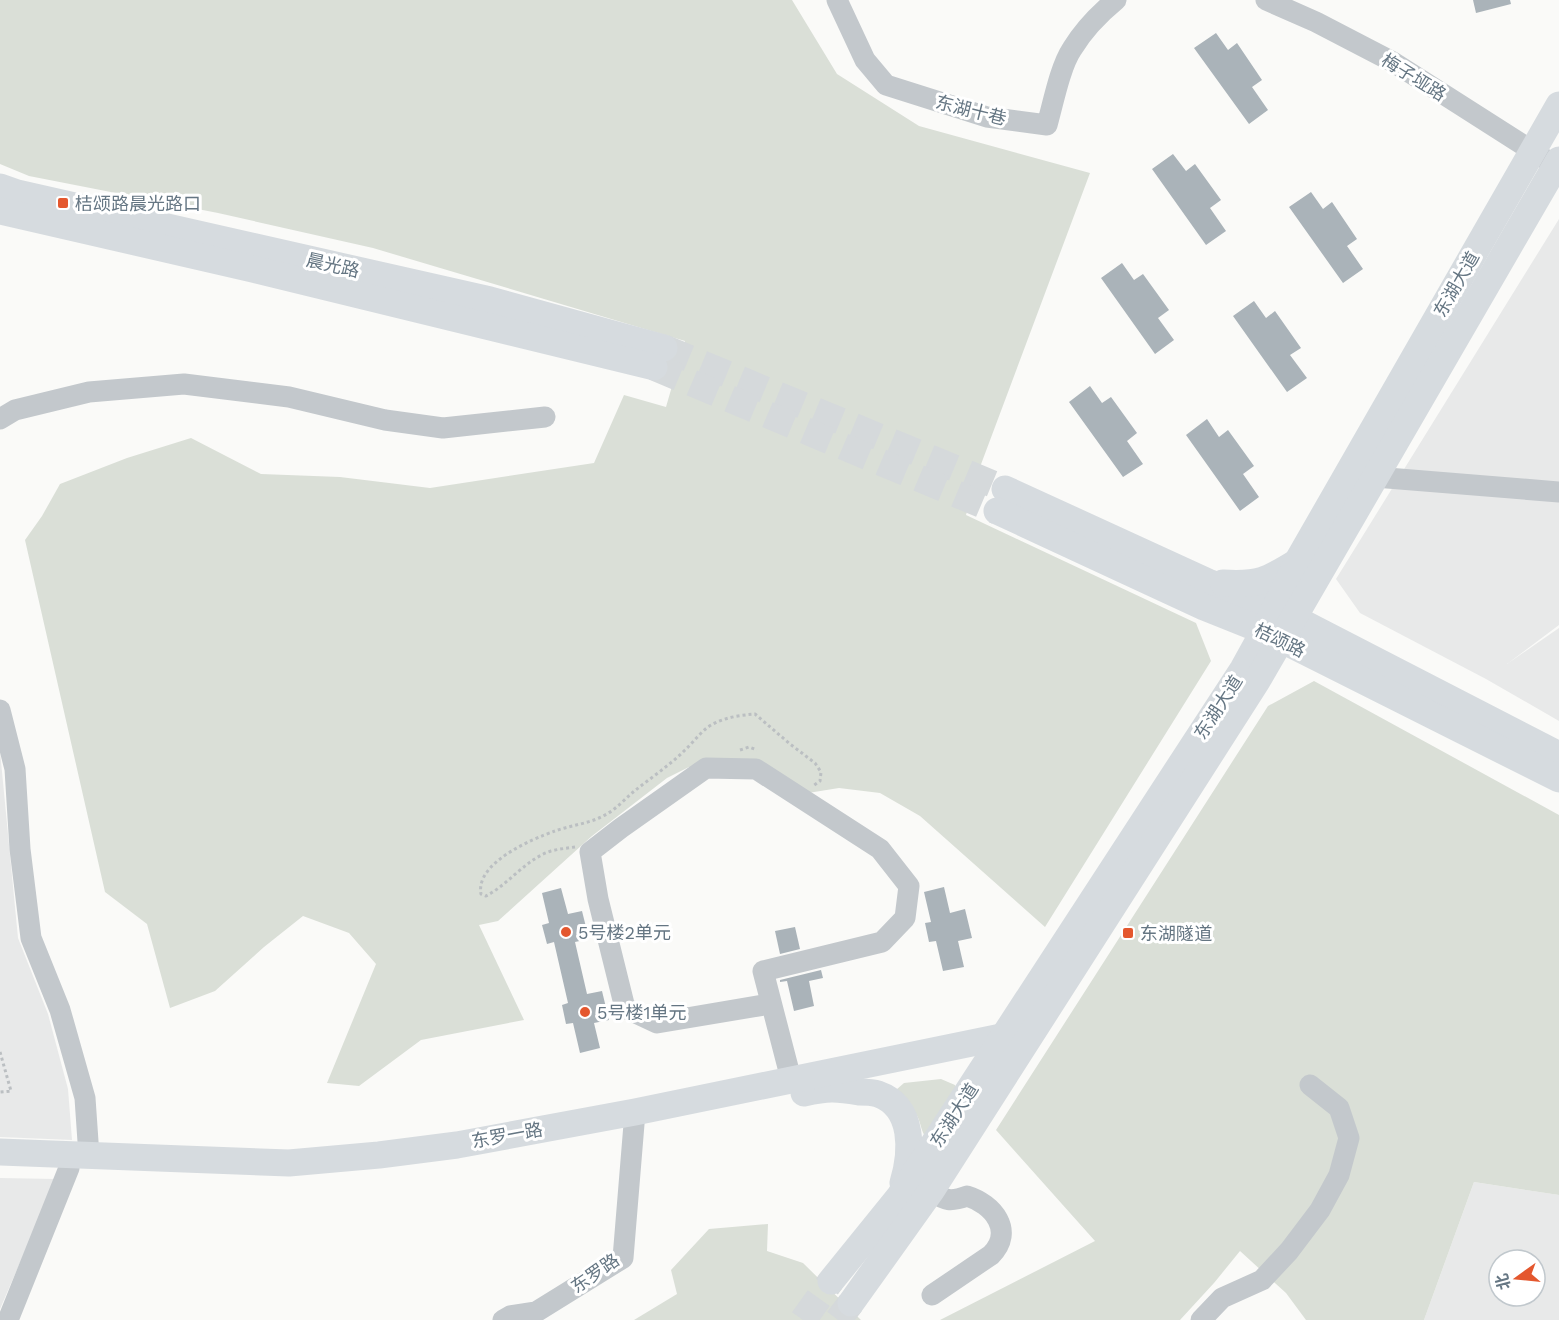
<svg xmlns="http://www.w3.org/2000/svg" width="1559" height="1320" viewBox="0 0 1559 1320" font-family="'Work Sans','Noto Sans SC',sans-serif">
<style>
.built{fill:#e8e9e9;fill-rule:evenodd}
.green{fill:#dadfd7}
.building{fill:#aab3b9}
.lines{fill:none;stroke-linecap:round;stroke-linejoin:round}
.major-tunnel{stroke:#d5d9db;stroke-width:27;stroke-dasharray:27 14;stroke-linecap:butt}
.path{stroke:#bbbfc2;stroke-width:3;stroke-dasharray:3 3;stroke-linecap:butt}
.minor{stroke:#c3c8cc;stroke-width:21}
.major{stroke:#d6dbdf;stroke-width:27}
.poi-dot{fill:#e4572e;stroke:#fff;stroke-width:2}
.labels{text-anchor:middle;dominant-baseline:central;stroke-width:6;stroke-linejoin:round;paint-order:stroke}
.street-label{font-size:18px;fill:#657683;stroke:#fff}
.poi-label{font-size:18px;fill:#657683;stroke:#fff;text-anchor:start}
</style>
<rect width="100%" height="100%" fill="#fafaf8"/>
<g class="built">
<path d="M 1559,219 L 1559,625 L 1507,664 L 1559,628 L 1559,721 L 1486,679 L 1360,613 L 1336,579 Z"/>
<path d="M 0,751 L 18,938 L 48,1014 L 68,1089 L 72,1140 L 0,1137 Z"/>
<path d="M 0,1178 L 56,1179 L 0,1309 Z"/>
<path d="M 1474,1182 L 1559,1195 L 1559,1320 L 1424,1320 ZM 1499,1260 L 1535,1260 L 1535,1296 L 1499,1296 Z"/>
</g>
<g class="green">
<path d="M 0,0 L 792,0 L 837,74 L 919,126 L 1090,173 L 980,467 L 966,515 L 1196,623 L 1211,661 L 1045,927 L 920,816 L 880,793 L 839,788 L 808,793 L 777,774 L 689,767 L 667,778 L 592,836 L 498,921 L 479,925 L 524,1020 L 421,1040 L 359,1086 L 327,1083 L 376,964 L 349,933 L 303,916 L 264,947 L 215,991 L 170,1008 L 147,924 L 105,892 L 25,540 L 42,516 L 60,484 L 127,458 L 191,438 L 261,474 L 340,477 L 430,488 L 594,463 L 624,395 L 666,407 L 685,341 L 373,248 L 218,213 L 29,176 L 0,164 Z"/>
<path d="M 1314,681 L 1559,815 L 1559,1195 L 1474,1182 L 1424,1320 L 1306,1320 L 1286,1293 L 1240,1251 L 1214,1283 L 1180,1320 L 940,1320 L 1095,1241 L 996,1130 L 1268,706 Z"/>
<path d="M 941,1079 L 955,1085 L 957,1092 L 929,1141 C 920,1133 922,1123 916,1114 C 911,1105 903,1097 896,1090 L 904,1083 Z"/>
<path d="M 768,1224 L 767,1251 L 803,1263 L 861,1320 L 634,1320 L 677,1294 L 671,1270 L 709,1229 Z"/>
</g>
<g class="building">
<path d="M 1473,0 L 1510,0 L 1511,4 L 1476,13 Z"/>
<path d="M 1216,33 L 1228,50 L 1237,43 L 1262,80 L 1252,87 L 1268,110 L 1249,124 L 1194,48 Z"/>
<path d="M 1173,154 L 1186,171 L 1195,164 L 1221,200 L 1210,208 L 1226,231 L 1206,245 L 1152,169 Z"/>
<path d="M 1311,192 L 1323,209 L 1332,202 L 1357,239 L 1347,246 L 1363,269 L 1343,283 L 1289,207 Z"/>
<path d="M 1122,263 L 1134,280 L 1143,274 L 1169,310 L 1158,318 L 1174,340 L 1155,354 L 1101,278 Z"/>
<path d="M 1254,301 L 1266,318 L 1275,311 L 1301,348 L 1290,355 L 1307,378 L 1287,392 L 1233,316 Z"/>
<path d="M 1090,386 L 1102,403 L 1111,397 L 1137,433 L 1127,441 L 1143,464 L 1123,477 L 1069,402 Z"/>
<path d="M 1207,419 L 1219,437 L 1228,430 L 1254,466 L 1243,474 L 1259,497 L 1240,511 L 1186,435 Z"/>
<path d="M 944,887 L 950,913 L 965,909 L 972,938 L 958,941 L 964,967 L 943,971 L 936,941 L 929,942 L 925,923 L 931,922 L 924,892 Z"/>
<path d="M 561,888 L 568,914 L 582,911 L 589,939 L 575,942 L 587,994 L 602,991 L 609,1020 L 594,1023 L 600,1048 L 580,1053 L 573,1023 L 566,1024 L 562,1005 L 568,1003 L 554,942 L 547,944 L 542,925 L 549,923 L 542,893 Z"/>
<path d="M 795,927 L 800,949 L 780,954 L 775,931 Z"/>
<path d="M 821,970 L 823,978 L 809,981 L 814,1006 L 794,1011 L 787,981 L 780,982 L 780,980 Z"/>
</g>
<g class="lines">
<g class="major-tunnel">
<path d="M 664,348 L 1005,489"/>
<path d="M 654,367 L 997,511"/>
<path d="M 803,1320 L 831,1281"/>
<path d="M 838,1320 L 851,1303"/>
</g>
<g class="path">
<path d="M 740,750 L 749,747 L 757,750"/>
<path d="M 575,847 C 567,848 559,849 551,851 C 526,859 509,884 486,896 L 481,894 C 475,863 532,839 555,831 C 571,825 588,824 603,816 C 614,811 623,801 632,793 C 649,779 669,766 685,750 C 695,741 703,728 715,723 C 727,717 742,715 755,714 L 790,744 L 815,763 L 821,772 L 820,781 L 813,786"/>
<path d="M 0,1052 L 11,1091 L 0,1092"/>
</g>
<g class="minor">
<path d="M 837,0 L 865,60 L 886,85 L 987,117 L 1047,125 C 1053,104 1060,67 1072,49 C 1083,31 1099,14 1116,0"/>
<path d="M 1266,0 L 1316,22 L 1393,62 L 1545,159"/>
<path d="M 0,419 L 15,410 L 89,392 L 184,384 L 289,397 L 385,420 L 443,428 L 545,417"/>
<path d="M 1375,477 L 1559,492"/>
<path d="M 0,710 L 15,769 L 20,849 L 31,938 L 60,1010 L 85,1098 L 89,1156"/>
<path d="M 770,1004 L 657,1023 L 625,1008 L 598,899 L 590,852 L 621,828 L 706,768 L 756,769 L 880,849 L 909,886 L 905,918 L 882,942 L 763,971 L 791,1079"/>
<path d="M 931,1191 C 945,1201 951,1202 967,1196 C 993,1204 1015,1231 991,1255 L 932,1295"/>
<path d="M 8,1320 L 69,1168"/>
<path d="M 503,1320 L 510,1316 L 536,1312 L 623,1258 L 635,1112"/>
<path d="M 1201,1320 L 1222,1298 L 1262,1280 L 1289,1251 L 1320,1210 L 1339,1175 L 1349,1138 L 1339,1108 L 1310,1085"/>
</g>
<g class="major">
<path d="M 0,187 L 17,193 L 490,300 L 664,348"/>
<path d="M 0,211 L 253,269 L 654,367"/>
<path d="M 1005,489 L 1208,582 L 1274,608 L 1559,755"/>
<path d="M 997,511 L 1204,607 L 1264,631 L 1559,779"/>
<path d="M 1223,583 C 1260,585 1266,581 1297,562"/>
<path d="M 804,1093 C 828,1088 835,1088 859,1092 C 865,1092 872,1092 878,1094 C 915,1107 912,1153 903,1183"/>
<path d="M 0,1152 L 289,1163 L 379,1155 L 457,1145 L 635,1112 L 1006,1036"/>
<path d="M 831,1281 L 899,1197 L 1243,669 L 1264,631 L 1297,562 L 1559,105"/>
<path d="M 851,1303 L 931,1191 L 1257,681 L 1559,160"/>
</g>
</g>
<g class="poi-dot">
<rect x="57" y="197" width="12" height="12" rx="3"/>
<circle cx="566" cy="932" r="6"/>
<rect x="1122" y="927" width="12" height="12" rx="3"/>
<circle cx="585" cy="1012" r="6"/>
</g>
<g class="labels">
<g class="street-label">
<text transform="translate(1414 77) rotate(32)">梅子垭路</text>
<text transform="translate(971 110) rotate(14)">东湖十巷</text>
<text transform="translate(333 265) rotate(13)">晨光路</text>
<text transform="translate(1456 284) rotate(-60)">东湖大道</text>
<text transform="translate(1280 640) rotate(26)">桔颂路</text>
<text transform="translate(1218 707) rotate(-57)">东湖大道</text>
<text transform="translate(954 1115) rotate(-57)">东湖大道</text>
<text transform="translate(507 1135) rotate(-10)">东罗一路</text>
<text transform="translate(595 1273) rotate(-35)">东罗路</text>
</g>
<g class="poi-label">
<text x="75" y="203">桔颂路晨光路口</text>
<text x="578" y="932">5号楼2单元</text>
<text x="1140" y="933">东湖隧道</text>
<text x="597" y="1012">5号楼1单元</text>
</g>
</g>
<g transform="translate(1517 1278) rotate(255)"><circle r="28" fill="#ffffff" stroke="#c1c8cd" stroke-width="1.5"/>
<path d="M0-4.5L10 22L0 15L-10 22Z" fill="#e4572e"/>
<text y="-9" font-size="16" font-weight="bold" text-anchor="middle" fill="#657683">北</text>
</g>
</svg>
